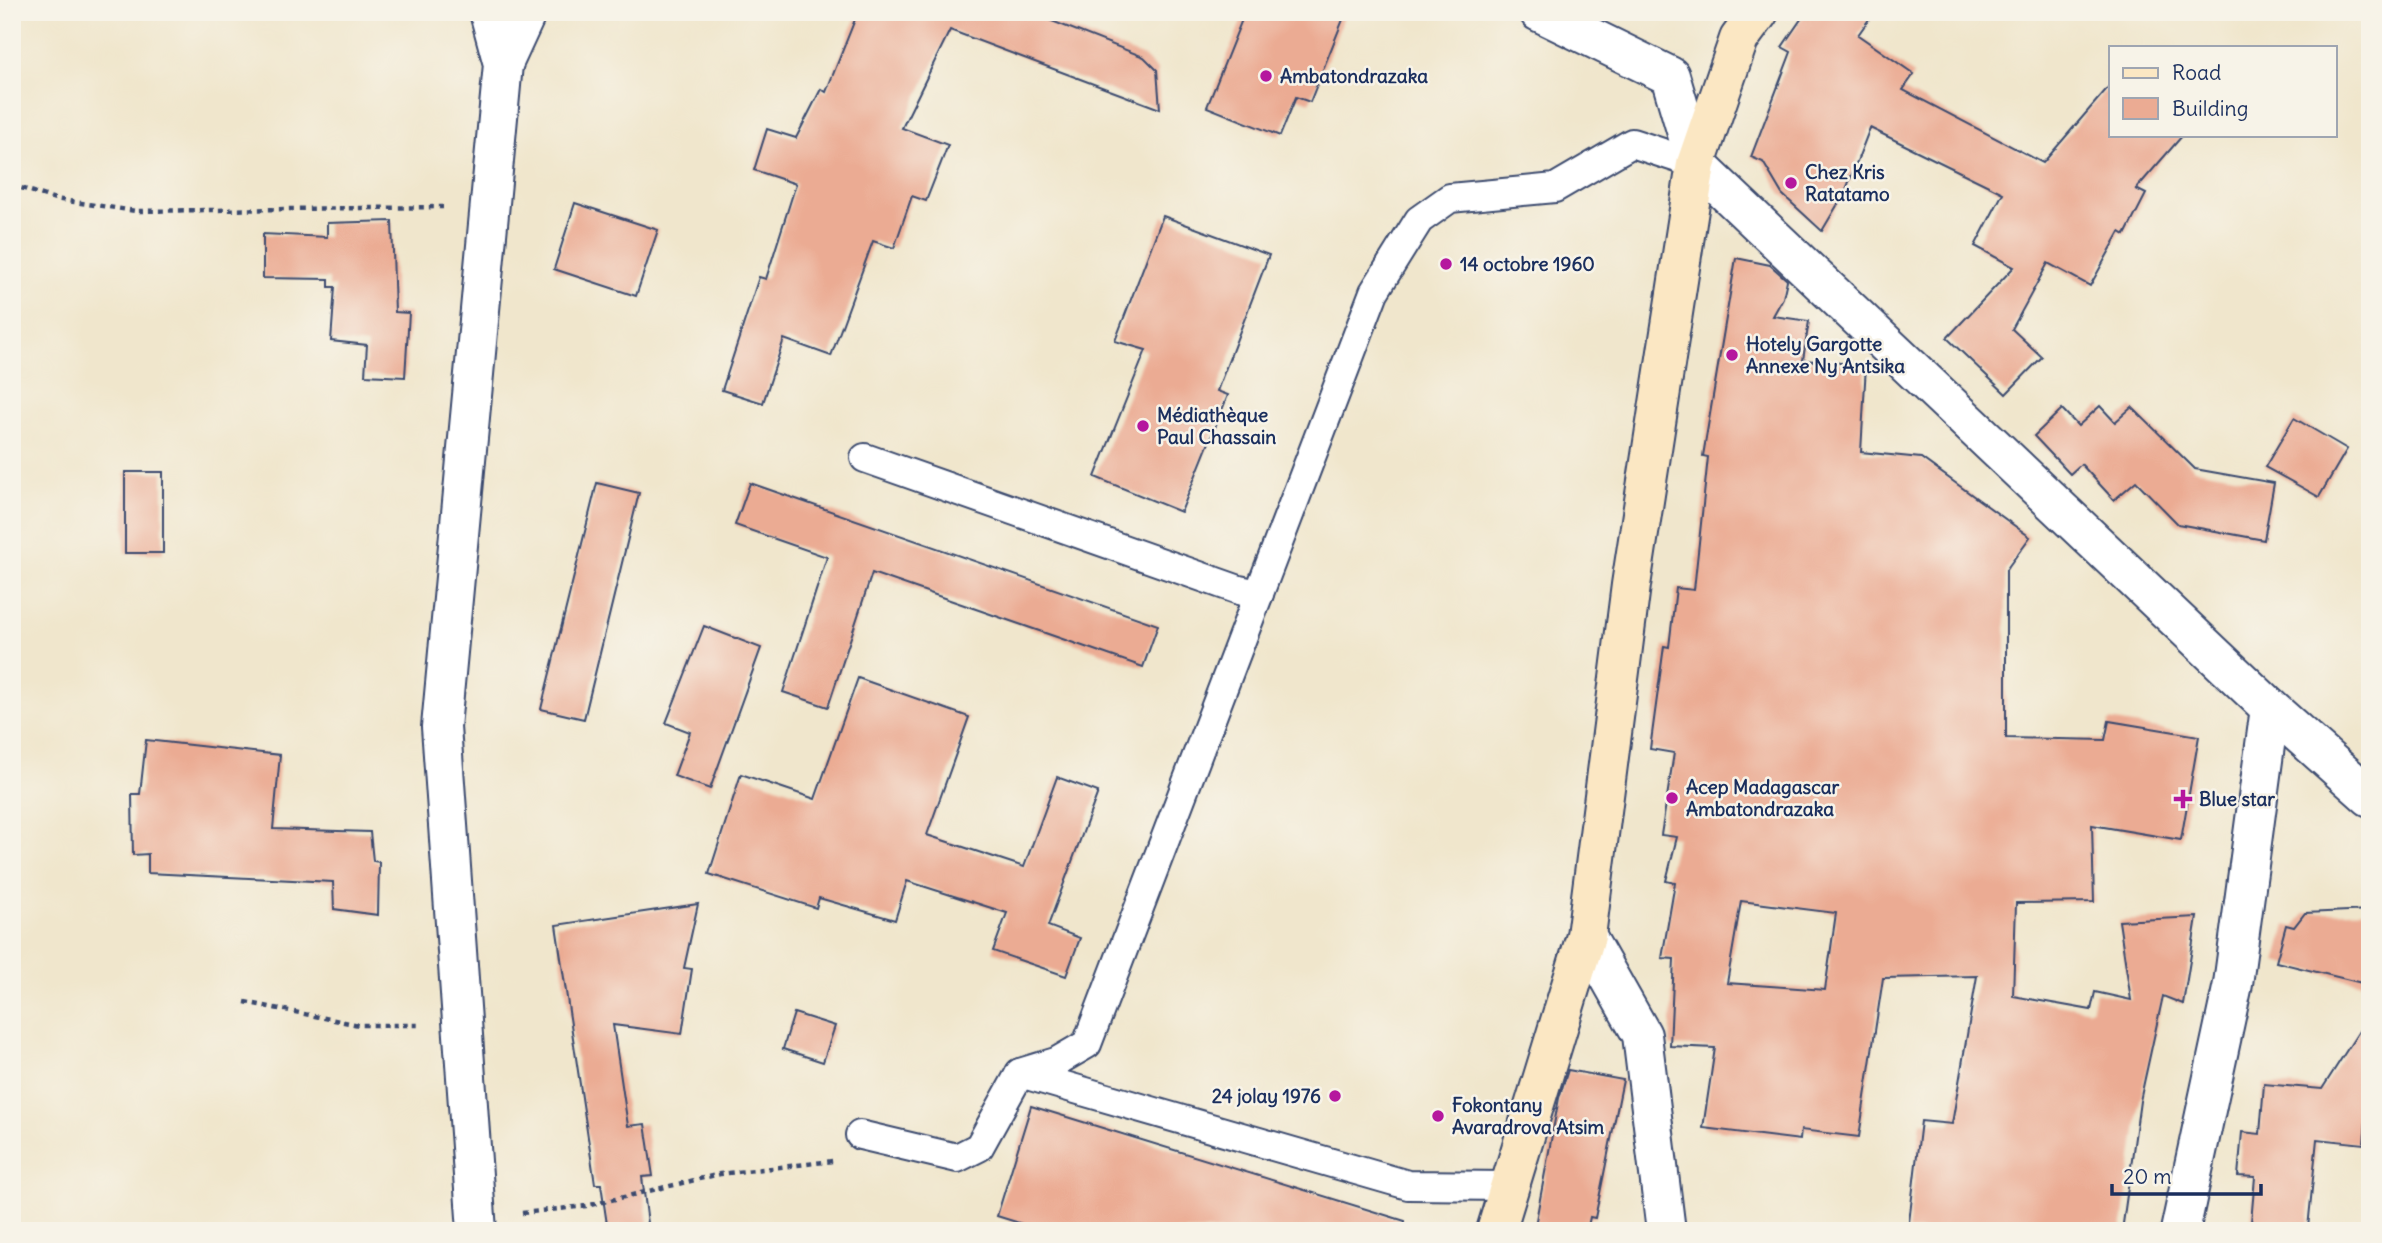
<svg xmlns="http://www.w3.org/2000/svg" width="2382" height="1243" viewBox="0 0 2382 1243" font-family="Delius,sans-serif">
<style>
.building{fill:#ebab93;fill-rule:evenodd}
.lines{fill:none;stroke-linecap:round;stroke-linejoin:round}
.service-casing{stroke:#3b4a6e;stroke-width:32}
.minor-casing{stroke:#3b4a6e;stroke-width:42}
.tertiary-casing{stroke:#3b4a6e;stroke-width:42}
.secondary-casing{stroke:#3b4a6e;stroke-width:42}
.path{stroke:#3b4a6e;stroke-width:4.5;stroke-dasharray:5 5;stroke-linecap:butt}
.service{stroke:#fff;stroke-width:28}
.minor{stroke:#fff;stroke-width:38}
.tertiary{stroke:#fff;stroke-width:38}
.secondary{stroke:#fbe7c3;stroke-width:38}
.poi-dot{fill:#b5179e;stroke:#f7f3e8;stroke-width:2.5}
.labels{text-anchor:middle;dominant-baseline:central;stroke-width:5;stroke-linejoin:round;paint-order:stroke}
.poi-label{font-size:19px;font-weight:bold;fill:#1b2f5e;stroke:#f7f3e8;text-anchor:start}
</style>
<rect width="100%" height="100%" fill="#f7f3e8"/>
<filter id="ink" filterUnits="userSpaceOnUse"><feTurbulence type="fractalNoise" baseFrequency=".0143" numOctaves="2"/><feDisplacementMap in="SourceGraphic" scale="14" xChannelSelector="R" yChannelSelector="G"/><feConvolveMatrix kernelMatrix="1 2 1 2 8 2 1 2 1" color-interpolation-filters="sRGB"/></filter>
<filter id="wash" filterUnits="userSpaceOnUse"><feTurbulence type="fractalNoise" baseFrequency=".00686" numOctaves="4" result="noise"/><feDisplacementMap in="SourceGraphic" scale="28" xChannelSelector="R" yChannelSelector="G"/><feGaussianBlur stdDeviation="1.57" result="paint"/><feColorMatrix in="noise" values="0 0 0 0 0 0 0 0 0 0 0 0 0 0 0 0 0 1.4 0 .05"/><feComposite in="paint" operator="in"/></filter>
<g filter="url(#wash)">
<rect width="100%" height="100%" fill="#f0e6cc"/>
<g id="blocks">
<g class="building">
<path d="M 858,12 L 1029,12 L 1144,57 L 1157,70 L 1160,109 L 950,30 L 902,128 L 948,145 L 926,201 L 912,196 L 894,248 L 873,241 L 831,356 L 784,339 L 763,403 L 722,390 L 759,277 L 766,279 L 796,184 L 754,170 L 767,129 L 796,138 L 821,89 L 826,92 Z"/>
<path d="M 1245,12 L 1346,12 L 1310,102 L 1296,97 L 1280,136 L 1207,107 Z"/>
<path d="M 1806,12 L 1874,12 L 1858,35 L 1914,74 L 1903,90 L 2043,163 L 2111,84 L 2111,135 L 2183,135 L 2136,189 L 2146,194 L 2125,235 L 2120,232 L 2090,286 L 2048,263 L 2012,329 L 2042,357 L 2006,394 L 1947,338 L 2014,267 L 1975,246 L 2003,193 L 1870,128 L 1845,192 L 1822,231 L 1782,194 L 1763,162 L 1751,157 L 1791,52 L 1782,47 Z"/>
<path d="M 575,203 L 658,230 L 636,296 L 554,269 Z"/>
<path d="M 1163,216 L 1269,255 L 1217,391 L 1228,395 L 1181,512 L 1095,477 L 1146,350 L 1115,341 Z"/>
<path d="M 392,221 L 395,312 L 409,313 L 405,377 L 365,375 L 367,345 L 331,341 L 335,287 L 329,287 L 329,279 L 263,278 L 263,234 L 327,237 L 327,223 Z"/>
<path d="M 1736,258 L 1770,265 L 1787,280 L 1783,298 L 1773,316 L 1809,321 L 1803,360 L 1866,365 L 1861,452 L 1921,458 L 2030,537 L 2006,570 L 2006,738 L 2105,740 L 2109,721 L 2199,736 L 2181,840 L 2092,825 L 2094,902 L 2016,903 L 2013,996 L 2091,1010 L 2095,992 L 2131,1000 L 2119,921 L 2197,917 L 2183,1004 L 2163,996 L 2140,1101 L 2122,1231 L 2072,1231 L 2028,1225 L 2027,1231 L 1908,1231 L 1921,1121 L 1952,1124 L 1977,976 L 1883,978 L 1859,1137 L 1801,1130 L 1800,1140 L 1703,1128 L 1715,1048 L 1670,1046 L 1674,959 L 1662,958 L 1675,883 L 1666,881 L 1677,837 L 1661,835 L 1674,753 L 1650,749 L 1664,646 L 1669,647 L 1676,588 L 1694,590 L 1708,457 L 1703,456 ZM 1741,901 L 1836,913 L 1825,990 L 1727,983 Z"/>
<path d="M 2100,406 L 2115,422 L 2132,407 L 2195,469 L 2274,483 L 2264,540 L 2178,524 L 2136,481 L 2114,500 L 2081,464 L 2070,474 L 2034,436 L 2062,409 L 2078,426 Z"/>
<path d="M 2294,418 L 2347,449 L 2319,497 L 2265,467 Z"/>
<rect x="125" y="472" width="38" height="81"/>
<path d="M 597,483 L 639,493 L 584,719 L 541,709 Z"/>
<path d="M 750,483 L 1158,625 L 1143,667 L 872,573 L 828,707 L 783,692 L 827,557 L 735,525 Z"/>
<path d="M 704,626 L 761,648 L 710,789 L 674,776 L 690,732 L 666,723 Z"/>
<path d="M 858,678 L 969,717 L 927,835 L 1024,867 L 1057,777 L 1098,792 L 1048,926 L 1080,938 L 1066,976 L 993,951 L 1007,913 L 907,881 L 895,920 L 819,898 L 816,908 L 709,874 L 741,774 L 815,799 Z"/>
<path d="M 146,740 L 280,755 L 273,829 L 370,832 L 373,861 L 379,862 L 378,915 L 334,909 L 333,882 L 148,873 L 148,854 L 133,855 L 132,794 L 140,794 Z"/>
<path d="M 698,904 L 684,968 L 692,969 L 682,1034 L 613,1025 L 628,1126 L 645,1124 L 653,1176 L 642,1177 L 649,1231 L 608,1231 L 601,1184 L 595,1184 L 556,925 Z"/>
<path d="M 2370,910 L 2370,985 L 2276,962 L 2286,925 L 2294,927 L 2305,913 Z"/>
<path d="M 794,1013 L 835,1026 L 823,1062 L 783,1049 Z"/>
<path d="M 2370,1014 L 2370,1075 L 2364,1144 L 2317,1139 L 2308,1228 L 2251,1222 L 2255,1177 L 2238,1176 L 2242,1132 L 2260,1134 L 2264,1084 L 2322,1089 Z"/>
<path d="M 1568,1070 L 1623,1080 L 1595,1218 L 1590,1217 L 1587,1231 L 1534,1231 L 1559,1098 Z"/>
<path d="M 1031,1106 L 1405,1221 L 1404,1231 L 1045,1231 L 997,1216 Z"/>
</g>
</g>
</g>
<g filter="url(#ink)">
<use href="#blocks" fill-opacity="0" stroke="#3b4a6e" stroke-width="2"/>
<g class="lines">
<defs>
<g id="service">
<path d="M 865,458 L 1239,590 L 1259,594"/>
<path d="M 1020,1073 L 1408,1185 L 1508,1186"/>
<path d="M 860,1135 L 957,1158 L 979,1147 L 1020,1073 L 1056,1062 L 1087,1044 L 1374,292 L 1419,220 L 1450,198 L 1555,188 L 1632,143 L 1696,164"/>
</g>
<g id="minor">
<path d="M 1539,12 L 1670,76 L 1696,164"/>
<path d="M 503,64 L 527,12"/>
<path d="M 1586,936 L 1642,1035 L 1666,1231"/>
<path d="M 477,1231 L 441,727 L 503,64 L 489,12"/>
<path d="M 2180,1231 L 2233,984 L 2270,708"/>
</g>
<path id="tertiary" d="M 1696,164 L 2270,708 L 2370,797"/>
<path id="secondary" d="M 1496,1231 L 1586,936 L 1631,585 L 1696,164 L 1739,39 L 1759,12"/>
</defs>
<use href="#service" class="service-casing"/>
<use href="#minor" class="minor-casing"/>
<use href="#tertiary" class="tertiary-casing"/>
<use href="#secondary" class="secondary-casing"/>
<g class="path">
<path d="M 12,185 L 55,199 L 135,211 L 443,207"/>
<path d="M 245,1002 L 359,1025 L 419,1025"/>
<path d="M 522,1213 L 586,1206 L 720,1174 L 833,1161"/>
</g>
<use href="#service" class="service"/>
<use href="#minor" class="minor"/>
<use href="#tertiary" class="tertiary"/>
<use href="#secondary" class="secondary"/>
</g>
</g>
<g class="poi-dot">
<circle cx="1266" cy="76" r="7"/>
<circle cx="1791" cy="183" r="7"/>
<circle cx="1446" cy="264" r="7"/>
<circle cx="1732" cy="355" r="7"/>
<circle cx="1143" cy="426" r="7"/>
<circle cx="1672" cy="798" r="7"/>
<path d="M2179.5 788.5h7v7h7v7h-7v7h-7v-7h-7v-7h7z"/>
<circle cx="1335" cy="1096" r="7"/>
<circle cx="1438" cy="1116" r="7"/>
</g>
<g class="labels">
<g class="poi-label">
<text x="1280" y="76">Ambatondrazaka</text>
<text x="1805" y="172">Chez Kris<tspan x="1805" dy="22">Ratatamo</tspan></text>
<text x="1460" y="264">14 octobre 1960</text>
<text x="1746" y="344">Hotely Gargotte<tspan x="1746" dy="22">Annexe Ny Antsika</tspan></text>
<text x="1157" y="415">Médiathèque<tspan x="1157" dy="22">Paul Chassain</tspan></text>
<text x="1686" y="787">Acep Madagascar<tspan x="1686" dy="22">Ambatondrazaka</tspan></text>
<text x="2199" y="799">Blue star</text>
<text x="1321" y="1096" text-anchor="end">24 jolay 1976</text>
<text x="1452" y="1105">Fokontany<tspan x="1452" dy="22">Avaradrova Atsim</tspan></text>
</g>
</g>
<rect width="2382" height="1243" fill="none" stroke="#f7f3e8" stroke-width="42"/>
<rect x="2109" y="46" width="228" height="91" fill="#f7f3e8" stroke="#9fa5b1" stroke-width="2"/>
<rect x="2123" y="68" width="35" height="10" fill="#fbe7c3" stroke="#9fa5b1" stroke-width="2"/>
<text x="2172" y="80" font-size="21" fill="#1b2f5e">Road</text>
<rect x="2123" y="98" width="35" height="21" fill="#ebab93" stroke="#9fa5b1" stroke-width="2"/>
<text x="2172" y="116" font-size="21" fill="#1b2f5e">Building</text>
<path d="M2112 1184v10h149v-10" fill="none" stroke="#1b2f5e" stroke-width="3.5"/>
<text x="2123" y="1184" font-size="21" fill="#1b2f5e" stroke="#f7f3e8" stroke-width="5" paint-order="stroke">20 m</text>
</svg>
